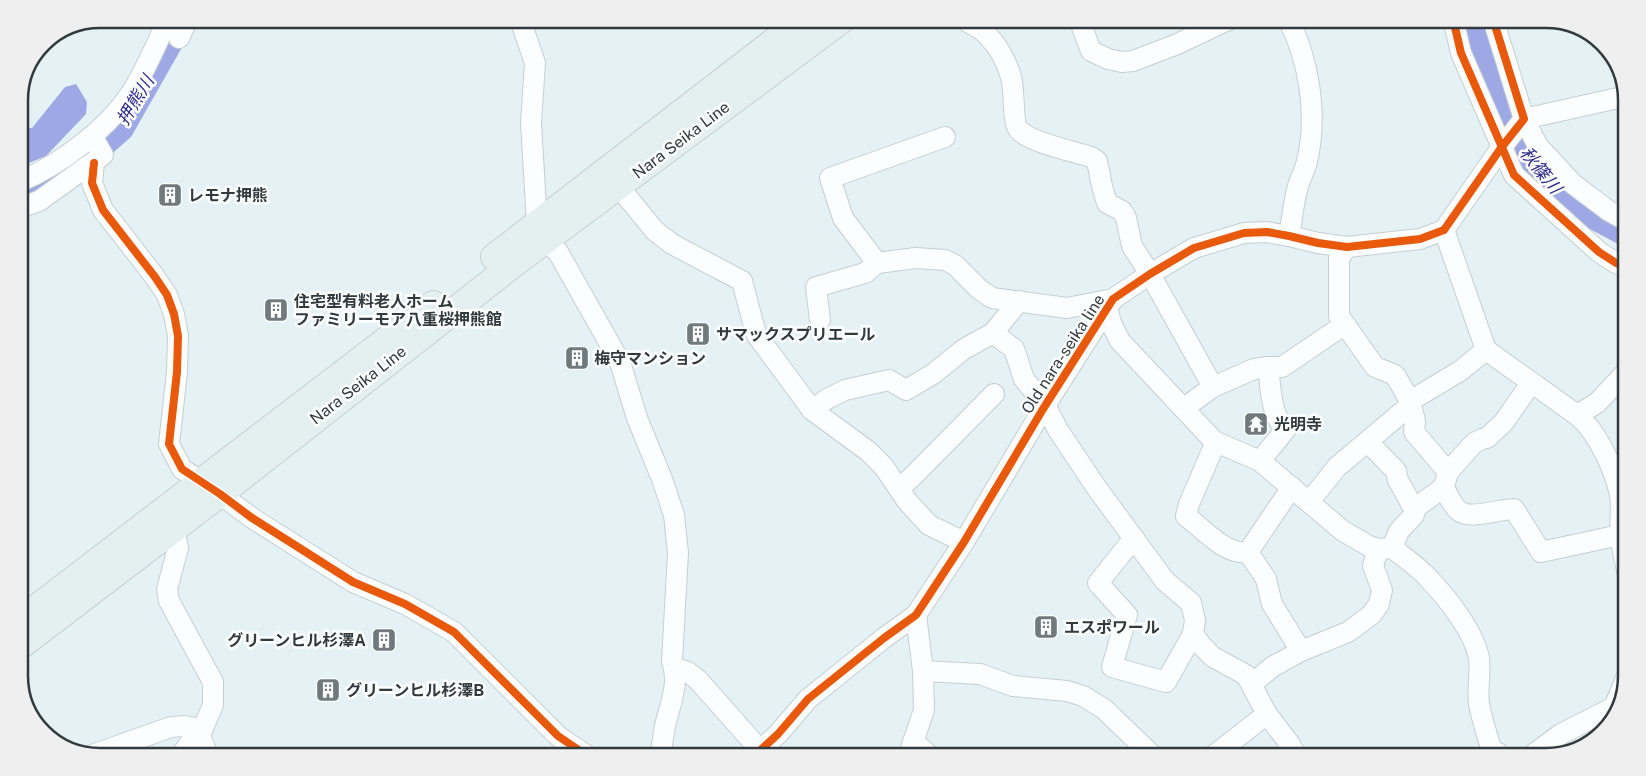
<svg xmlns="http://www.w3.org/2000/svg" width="1646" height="776" viewBox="0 0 1646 776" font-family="'Public Sans','Noto Sans JP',sans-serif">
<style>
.water{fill:#9ea8e4}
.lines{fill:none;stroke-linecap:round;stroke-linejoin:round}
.river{stroke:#9ea8e4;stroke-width:28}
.minor-casing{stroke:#c5cfd1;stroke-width:22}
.major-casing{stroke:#c8cfd0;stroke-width:28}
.minor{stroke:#fbfdfe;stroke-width:20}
.major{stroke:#e4f0ef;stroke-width:26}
.cycleway-casing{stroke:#fff;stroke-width:11}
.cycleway{stroke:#e8590c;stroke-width:8}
.labels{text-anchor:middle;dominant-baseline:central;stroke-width:5;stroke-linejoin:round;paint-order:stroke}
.street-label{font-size:16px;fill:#313a3c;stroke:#fff}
.poi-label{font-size:16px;font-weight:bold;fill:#313a3c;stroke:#fff;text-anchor:start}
.water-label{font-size:18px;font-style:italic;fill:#2f2b8c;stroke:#fff}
.rim{fill:none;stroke:#313a3c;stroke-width:2.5}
</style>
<rect width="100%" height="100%" fill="#e5f2f5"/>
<path class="water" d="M 76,84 L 87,102 L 86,114 L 46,156 L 19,167 L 19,128 L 32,128 L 65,87 Z"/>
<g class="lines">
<g class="river">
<path d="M 1470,19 L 1487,77 L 1503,118 L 1531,161 L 1565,200 L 1627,233"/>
<path d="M 19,197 L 38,190 L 72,170 L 120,128 L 182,19"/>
</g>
<defs>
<g id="minor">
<path d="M 520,19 L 535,63 L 531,123 L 537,224 L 545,241 L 558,252 L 620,362 L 637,418 L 662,479 L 674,515 L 678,553 L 672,661 C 680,683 670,704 665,726 C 663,736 662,747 660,757"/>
<path d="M 964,19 C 970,25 980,27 986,34 C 997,44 1007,62 1011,77 C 1015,90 1012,123 1019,130 C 1029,142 1075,152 1091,157 L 1097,161 L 1102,186 L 1107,203 L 1122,211 L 1126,218 L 1132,246 L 1150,274 L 1213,387"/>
<path d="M 1079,19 L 1091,51 L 1108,59 L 1122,62 L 1133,61 L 1175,45 L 1230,19"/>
<path d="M 1288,19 C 1309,59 1318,116 1307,161 C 1305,171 1299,180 1297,190 C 1293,205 1292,221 1289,236"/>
<path d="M 1453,19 L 1461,53 L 1514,175 L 1599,252 L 1616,263 L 1627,267"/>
<path d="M 1493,19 L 1524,119 L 1538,146 L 1573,184 L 1609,211 L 1627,221"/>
<path d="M 179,38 L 188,19"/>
<path d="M 1524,119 L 1627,96"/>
<path d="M 945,137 L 830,178 L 843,218 L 877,263 L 916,258 L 945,260 L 955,265 L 979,289 L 992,298 L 1067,308 L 1113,299"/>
<path d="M 94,163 L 92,183 L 103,210 L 155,277 L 167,295 L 174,314 L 178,336 L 177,372 L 169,444 L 182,469 L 220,494 L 252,518 L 353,582 L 405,604 L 454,632 L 558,736 L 589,757"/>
<path d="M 19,182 C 62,164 112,126 136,85 C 148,64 158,41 168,19"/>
<path d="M 619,187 L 655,231 L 672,244 L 742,281 L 756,334 L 812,410 L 868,451 L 884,467 L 907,501 L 929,525 L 964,542"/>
<path d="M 19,208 L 39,201 L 103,155 L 92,136"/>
<path d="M 1444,230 L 1486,350 L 1577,415 C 1597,431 1615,470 1620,495 C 1622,507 1620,521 1620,533 C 1621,546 1625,559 1627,571"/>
<path d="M 1347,247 L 1339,258 L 1339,316 L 1375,367 L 1395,375 L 1410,401 L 1415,421 L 1414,432 L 1448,472 L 1444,487 C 1448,496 1452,505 1459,511 C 1470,520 1500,509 1514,509 L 1541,552 L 1620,535"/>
<path d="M 1107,307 L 1111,323 L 1120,341 L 1214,441 L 1260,461 L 1343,531 L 1369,546 L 1378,549 L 1392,548 C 1405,558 1419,567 1430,580 C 1448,599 1474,632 1479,658 C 1481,672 1477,689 1479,704 C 1482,720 1487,735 1492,751 L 1498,753 L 1502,757"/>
<path d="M 820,320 L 816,287 L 865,273 L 877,263"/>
<path d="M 993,333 L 1014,349 L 1024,379 L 1045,405 L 1058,430 L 1096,487 L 1165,581 L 1191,603 L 1195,620 L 1193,634 L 1201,645 L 1213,657 L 1246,675 L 1267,714 L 1289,743 L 1297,757"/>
<path d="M 1184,408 L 1213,387 L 1254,369 L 1268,367 L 1282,367 L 1344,325"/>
<path d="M 812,410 L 827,399 L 845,390 L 889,380 L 906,390 L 933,374 L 964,349 L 993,333 L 1019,301"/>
<path d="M 1577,415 L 1597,403 L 1627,371"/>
<path d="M 1214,441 L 1214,446 L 1189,504 L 1186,516 C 1203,529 1226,556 1248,552 L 1266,579 L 1272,604 L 1301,651"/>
<path d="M 1368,442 L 1396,471 L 1398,480 L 1414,509"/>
<path d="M 1260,461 L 1286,429 C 1270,416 1271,386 1268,367"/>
<path d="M 1448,472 L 1474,443 L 1482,439 L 1487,438 L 1504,422 L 1531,383"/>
<path d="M 899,489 L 915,474 L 994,394"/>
<path d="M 1309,502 L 1337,467 L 1407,408 L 1410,401 L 1460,371 L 1486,350"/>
<path d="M 174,528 L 178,548 L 167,589 L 169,601 L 213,682 L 213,705 L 200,735 L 192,740 L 180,757"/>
<path d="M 1134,538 L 1098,583 L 1127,615 L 1112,667 L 1166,682 L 1193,634"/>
<path d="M 1392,548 L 1399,531 L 1414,515 L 1414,509 L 1444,487"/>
<path d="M 1248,552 L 1292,487"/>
<path d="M 675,668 L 688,672 L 698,680 L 760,750"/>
<path d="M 923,671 L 980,674 L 1013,686 L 1067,691 L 1083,696 L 1104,709 L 1154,757"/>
<path d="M 1252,684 L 1272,667 L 1301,651 L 1348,632 L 1371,615 L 1379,604 L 1382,590 L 1373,566 L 1378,549"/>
<path d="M 200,735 L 208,757"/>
<path d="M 913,741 L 931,757"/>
<path d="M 92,755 L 171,727 L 185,726 L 202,729"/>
<path d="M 753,757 L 778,734 L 808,699 L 884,638 L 916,615 L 964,542 L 1043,409 L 1113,299 L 1150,274 L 1194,248 L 1244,233 L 1267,232 L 1289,236 L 1318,243 L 1347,247 L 1420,239 L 1444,230 L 1501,148 L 1524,119"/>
<path d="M 908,757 L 924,710 L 923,671 L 916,615"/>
<path d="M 1212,757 L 1267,714"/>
<path d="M 1531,757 L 1535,753 L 1561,734 L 1614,707 L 1627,676"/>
</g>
<g id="major">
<path d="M 494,257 L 803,19"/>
<path d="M 19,621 L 433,304"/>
<path d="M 19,647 L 220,494 L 515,263 L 843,19"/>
</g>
</defs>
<use href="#minor" class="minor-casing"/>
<use href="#major" class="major-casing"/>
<use href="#minor" class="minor"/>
<use href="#major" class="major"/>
<defs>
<g id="cycleway">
<path d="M 1453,19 L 1461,53 L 1514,175 L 1599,252 L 1616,263 L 1627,267"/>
<path d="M 94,163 L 92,183 L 103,210 L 155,277 L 167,295 L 174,314 L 178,336 L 177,372 L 169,444 L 182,469 L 220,494 L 252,518 L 353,582 L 405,604 L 454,632 L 558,736 L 589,757"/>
<path d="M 753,757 L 778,734 L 808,699 L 884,638 L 916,615 L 964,542 L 1043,409 L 1113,299 L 1150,274 L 1194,248 L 1244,233 L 1267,232 L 1289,236 L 1318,243 L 1347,247 L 1420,239 L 1444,230 L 1501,148 L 1524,119 L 1493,19"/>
</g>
</defs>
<use href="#cycleway" class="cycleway-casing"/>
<use href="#cycleway" class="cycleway"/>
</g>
<defs>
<symbol id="building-square" viewBox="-11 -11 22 22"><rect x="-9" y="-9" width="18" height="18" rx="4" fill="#707a7d" stroke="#fff"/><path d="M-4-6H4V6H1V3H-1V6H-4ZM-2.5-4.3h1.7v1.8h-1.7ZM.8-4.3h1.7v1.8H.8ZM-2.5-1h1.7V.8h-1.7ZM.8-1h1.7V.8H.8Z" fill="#fff"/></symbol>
<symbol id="temple-square" viewBox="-11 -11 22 22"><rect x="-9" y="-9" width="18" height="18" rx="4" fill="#707a7d" stroke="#fff"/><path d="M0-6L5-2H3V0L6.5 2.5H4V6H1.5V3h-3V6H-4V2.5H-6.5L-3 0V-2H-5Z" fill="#fff"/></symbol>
</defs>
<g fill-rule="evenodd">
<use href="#building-square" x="156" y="181" width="28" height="28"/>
<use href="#building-square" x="262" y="296" width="28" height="28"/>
<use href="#building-square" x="684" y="320" width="28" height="28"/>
<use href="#building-square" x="563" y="344" width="28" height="28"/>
<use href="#temple-square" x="1242" y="410" width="28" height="28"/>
<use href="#building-square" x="1032" y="613" width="28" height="28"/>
<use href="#building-square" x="370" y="626" width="28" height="28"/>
<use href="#building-square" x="314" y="676" width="28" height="28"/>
</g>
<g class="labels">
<g class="street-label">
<text transform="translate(681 140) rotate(-37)">Nara Seika Line</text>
<text transform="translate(1063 354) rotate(-57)">Old nara-seika line</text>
<text transform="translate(358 385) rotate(-38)">Nara Seika Line</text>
</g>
<g class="poi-label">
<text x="188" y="195">レモナ押熊</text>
<text x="294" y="301">住宅型有料老人ホーム<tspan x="294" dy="18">ファミリーモア八重桜押熊館</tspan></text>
<text x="716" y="334">サマックスプリエール</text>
<text x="594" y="358">梅守マンション</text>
<text x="1274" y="424">光明寺</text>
<text x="1064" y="627">エスポワール</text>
<text x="366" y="640" text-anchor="end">グリーンヒル杉澤A</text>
<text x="346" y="690">グリーンヒル杉澤B</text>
</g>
<g class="water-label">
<text transform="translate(135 100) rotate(-59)">押熊川</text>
<text transform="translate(1541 170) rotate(51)">秋篠川</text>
</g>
</g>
<path d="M0 0H1646V776H0ZM100 28H1546A72 72 0 0 1 1618 100V676A72 72 0 0 1 1546 748H100A72 72 0 0 1 28 676V100A72 72 0 0 1 100 28Z" fill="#efefef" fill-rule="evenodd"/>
<path class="rim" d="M100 28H1546A72 72 0 0 1 1618 100V676A72 72 0 0 1 1546 748H100A72 72 0 0 1 28 676V100A72 72 0 0 1 100 28Z"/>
</svg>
